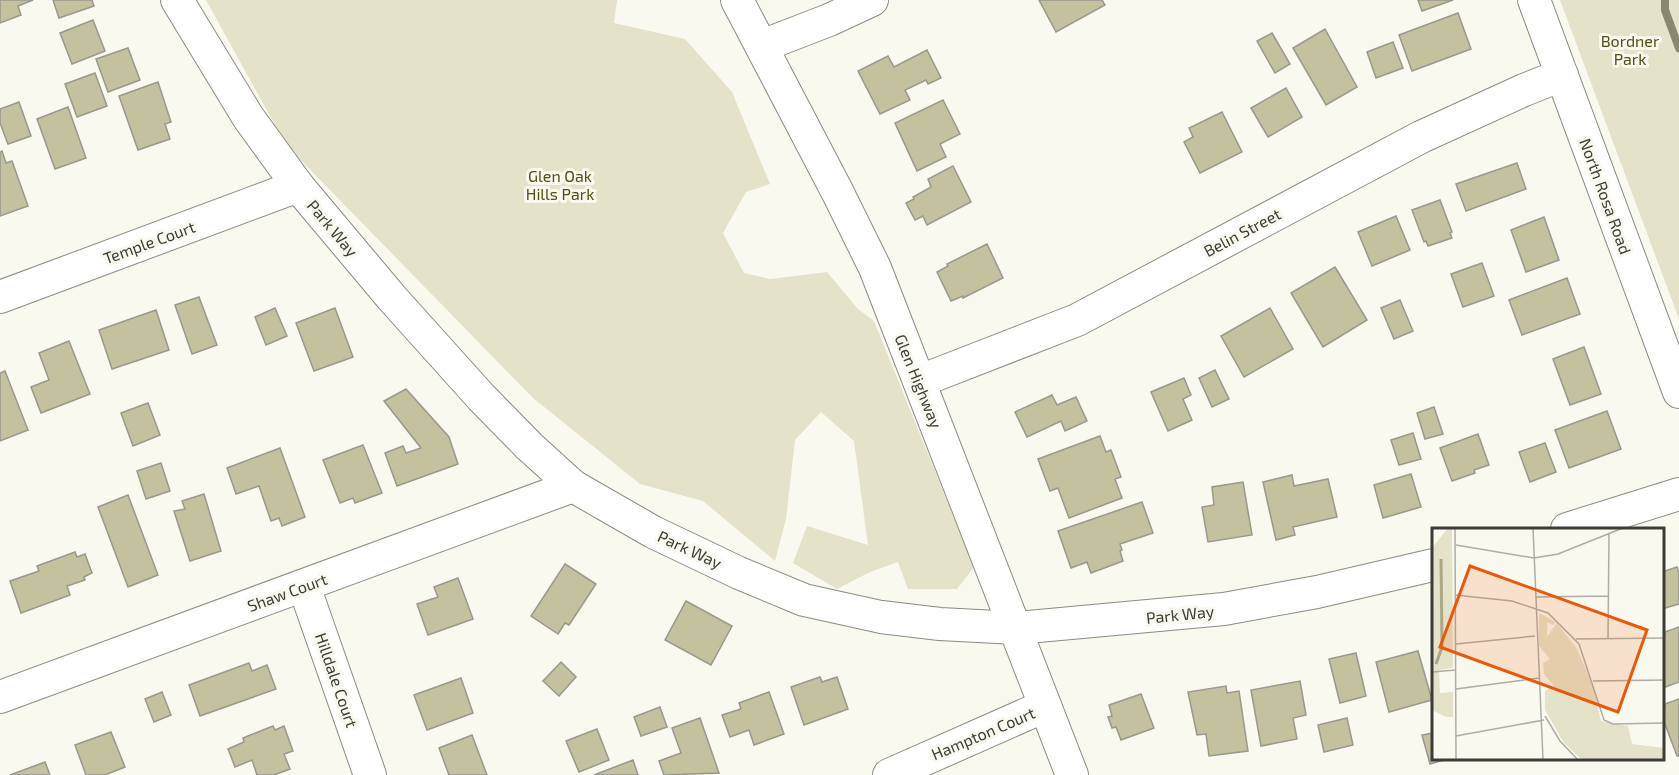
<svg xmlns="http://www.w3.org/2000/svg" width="1679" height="775" viewBox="0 0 1679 775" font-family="'Exo 2',sans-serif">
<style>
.green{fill:#e4e2c8}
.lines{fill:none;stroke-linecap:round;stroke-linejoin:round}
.stream{stroke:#8a876f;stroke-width:8}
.building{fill:#c3c19e;stroke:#99988f;stroke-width:1.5}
.minor-casing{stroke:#8b8b82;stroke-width:34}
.minor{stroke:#fff;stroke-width:32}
.labels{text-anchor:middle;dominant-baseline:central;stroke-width:6;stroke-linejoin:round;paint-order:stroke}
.park-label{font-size:16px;fill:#544f15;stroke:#f9f9ef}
.street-label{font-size:16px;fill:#3c3b38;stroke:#f9f9ef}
.inset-river{fill:none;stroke:#aba886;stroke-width:3}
.inset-road{fill:none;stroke:#adada6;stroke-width:1.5}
.view{fill:#e8590c;fill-opacity:0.15;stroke:#e8590c;stroke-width:3}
.inset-edge{fill:none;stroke:#3c3b38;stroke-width:3}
</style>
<rect width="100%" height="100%" fill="#f9f9ef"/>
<g class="green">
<path d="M 206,0 L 617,0 L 614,23 L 685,39 L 732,92 L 770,184 L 746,192 L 723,233 L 744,273 L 770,279 L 827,272 L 858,309 L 874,321 L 974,567 L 957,589 L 908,589 L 898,562 L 870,572 L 837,589 L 793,563 L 807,526 L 868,545 L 854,441 L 821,412 L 795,440 L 786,519 L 775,561 L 703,501 L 640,484 L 533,398 L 286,145 Z"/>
<path d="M 1560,0 L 1679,0 L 1679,319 Z"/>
</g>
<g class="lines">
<path class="stream" d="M 1665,0 L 1665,10 L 1679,48"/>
</g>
<g class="building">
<path d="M 0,0 L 33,0 L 18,6 L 21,15 L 0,23 Z"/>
<path d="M 53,0 L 92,0 L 94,6 L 59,18 Z"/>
<path d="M 1039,0 L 1102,0 L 1105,5 L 1056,32 Z"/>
<path d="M 1418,0 L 1453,0 L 1422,11 Z"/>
<path d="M 1458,13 L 1471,49 L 1412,71 L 1399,35 Z"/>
<path d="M 93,20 L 105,51 L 72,64 L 60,33 Z"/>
<path d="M 1325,29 L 1357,87 L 1326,105 L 1293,48 Z"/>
<path d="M 1272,33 L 1290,64 L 1275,73 L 1257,41 Z"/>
<path d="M 1393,42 L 1403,68 L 1376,78 L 1367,52 Z"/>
<path d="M 128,48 L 140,80 L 108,92 L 96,59 Z"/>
<path d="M 927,50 L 941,78 L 928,84 L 926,80 L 905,90 L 910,100 L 880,114 L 858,71 L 888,56 L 894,67 Z"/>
<path d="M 95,73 L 107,106 L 77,117 L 65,84 Z"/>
<path d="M 158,82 L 171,122 L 165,124 L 170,139 L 138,150 L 119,96 Z"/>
<path d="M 1286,88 L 1302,117 L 1268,137 L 1251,108 Z"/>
<path d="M 943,100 L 960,134 L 940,144 L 946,157 L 917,171 L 895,123 Z"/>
<path d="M 19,102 L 31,136 L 8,144 L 0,123 L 0,109 Z"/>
<path d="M 68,107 L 86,158 L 55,169 L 37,119 Z"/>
<path d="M 1222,112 L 1242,152 L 1200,173 L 1184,142 L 1193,137 L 1189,128 Z"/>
<path d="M 2,151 L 6,163 L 12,161 L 28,206 L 0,216 L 0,152 Z"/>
<path d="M 1517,163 L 1526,189 L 1466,211 L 1456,184 Z"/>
<path d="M 953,166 L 971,202 L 927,225 L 923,216 L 915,220 L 906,203 L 914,199 L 913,197 L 931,187 L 928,179 Z"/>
<path d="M 1440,200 L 1452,232 L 1450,233 L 1452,238 L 1428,246 L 1426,241 L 1424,242 L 1412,210 Z"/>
<path d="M 1396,216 L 1410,250 L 1372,266 L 1358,232 Z"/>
<path d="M 1544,217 L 1559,260 L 1526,272 L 1511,230 Z"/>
<path d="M 987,244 L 1003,278 L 963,298 L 963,296 L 951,301 L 937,272 L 948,266 L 947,264 Z"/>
<path d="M 1482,263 L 1494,296 L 1463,307 L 1451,274 Z"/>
<path d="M 1335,267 L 1367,320 L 1323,347 L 1291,293 Z"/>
<path d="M 1567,278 L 1580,314 L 1522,335 L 1509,300 Z"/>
<path d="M 199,297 L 217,345 L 192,354 L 175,305 Z"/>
<path d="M 1400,300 L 1413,331 L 1394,339 L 1381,308 Z"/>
<path d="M 275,308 L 287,336 L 266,345 L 255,317 Z"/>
<path d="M 335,308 L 353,357 L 314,371 L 296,323 Z"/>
<path d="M 1270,308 L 1293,349 L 1244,377 L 1221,336 Z"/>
<path d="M 156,310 L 169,350 L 112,369 L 99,330 Z"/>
<path d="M 69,341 L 90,394 L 41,413 L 31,387 L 49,380 L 39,353 Z"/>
<path d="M 1584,347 L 1601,394 L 1570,405 L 1553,359 Z"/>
<path d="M 1215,370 L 1229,399 L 1212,407 L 1199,378 Z"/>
<path d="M 5,371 L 28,430 L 0,441 L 0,373 Z"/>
<path d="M 1184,378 L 1191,395 L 1183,399 L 1192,420 L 1168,431 L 1151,392 Z"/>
<path d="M 406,389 L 449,437 L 458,464 L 397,486 L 385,453 L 403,446 L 406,453 L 421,448 L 384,401 Z"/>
<path d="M 1052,395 L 1057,405 L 1076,397 L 1087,421 L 1065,431 L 1061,421 L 1027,437 L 1015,412 Z"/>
<path d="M 148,403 L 160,435 L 133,446 L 121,413 Z"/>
<path d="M 1434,407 L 1443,434 L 1425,439 L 1417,413 Z"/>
<path d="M 1607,411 L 1621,449 L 1569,468 L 1555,430 Z"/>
<path d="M 1413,433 L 1421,459 L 1399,465 L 1391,440 Z"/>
<path d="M 1478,434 L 1489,465 L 1474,470 L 1475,473 L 1452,481 L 1440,448 Z"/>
<path d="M 1100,436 L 1106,452 L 1111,450 L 1121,477 L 1115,479 L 1122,498 L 1069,518 L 1058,488 L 1050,491 L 1038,459 Z"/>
<path d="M 1545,443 L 1556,472 L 1530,482 L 1519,452 Z"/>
<path d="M 363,445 L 382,493 L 355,503 L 353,498 L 340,503 L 323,460 Z"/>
<path d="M 280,448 L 305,517 L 282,526 L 279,518 L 271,521 L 259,486 L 236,494 L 227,468 Z"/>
<path d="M 161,463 L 170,491 L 146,499 L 137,471 Z"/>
<path d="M 1411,474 L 1421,507 L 1383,518 L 1374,485 Z"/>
<path d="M 1292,475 L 1294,486 L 1328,479 L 1337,517 L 1293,527 L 1295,535 L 1276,540 L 1263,482 Z"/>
<path d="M 1243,482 L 1252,535 L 1208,542 L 1202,507 L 1214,505 L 1212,487 Z"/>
<path d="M 204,494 L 221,551 L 190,561 L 174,511 L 185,509 L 182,501 Z"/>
<path d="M 128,495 L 158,575 L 128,587 L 98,507 Z"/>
<path d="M 1142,502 L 1153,533 L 1120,544 L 1122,550 L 1120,551 L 1123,561 L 1091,573 L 1087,562 L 1071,568 L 1058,531 Z"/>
<path d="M 75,552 L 77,557 L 85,554 L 92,573 L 84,577 L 85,580 L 67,586 L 70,595 L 21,613 L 10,581 L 39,571 L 37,566 Z"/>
<path d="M 565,564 L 596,584 L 569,625 L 565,623 L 558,634 L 531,616 Z"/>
<path d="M 1677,567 L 1679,573 L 1679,604 L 1662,609 L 1662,572 Z"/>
<path d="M 458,578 L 473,619 L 428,635 L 417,604 L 438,597 L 434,587 Z"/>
<path d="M 686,601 L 732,626 L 711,665 L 665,640 Z"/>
<path d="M 1679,627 L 1679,682 L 1663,688 L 1662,633 Z"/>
<path d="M 1418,651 L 1432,700 L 1389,712 L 1376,662 Z"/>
<path d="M 1356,653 L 1366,696 L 1340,703 L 1329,659 Z"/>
<path d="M 561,662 L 576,677 L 559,696 L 543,681 Z"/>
<path d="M 249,663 L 252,671 L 267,665 L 276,689 L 200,716 L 189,685 Z"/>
<path d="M 820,677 L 822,682 L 837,677 L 848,709 L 804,725 L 791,687 Z"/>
<path d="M 461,678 L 473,713 L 427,730 L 414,695 Z"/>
<path d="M 1300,681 L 1306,715 L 1293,718 L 1297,739 L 1261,746 L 1251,690 Z"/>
<path d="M 1226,686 L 1227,693 L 1239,691 L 1248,751 L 1209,756 L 1206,734 L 1197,735 L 1188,692 Z"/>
<path d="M 162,692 L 171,715 L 154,722 L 145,699 Z"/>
<path d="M 769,692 L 784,734 L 754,745 L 749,730 L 730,737 L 722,715 L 741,709 L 739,703 Z"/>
<path d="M 1141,694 L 1154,728 L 1121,740 L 1116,727 L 1112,728 L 1108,717 L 1112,716 L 1109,705 Z"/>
<path d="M 1679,699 L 1679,756 L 1677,756 L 1662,716 L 1662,705 Z"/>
<path d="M 660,707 L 667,727 L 641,736 L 634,717 Z"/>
<path d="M 700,718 L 719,773 L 664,775 L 659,761 L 681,753 L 672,728 Z"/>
<path d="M 1347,718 L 1353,745 L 1324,752 L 1318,725 Z"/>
<path d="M 273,726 L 275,730 L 284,726 L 293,751 L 284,754 L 290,769 L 274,775 L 257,775 L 252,760 L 235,767 L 228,749 L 244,742 L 243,738 Z"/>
<path d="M 597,729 L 609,760 L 579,772 L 566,741 Z"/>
<path d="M 111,732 L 125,767 L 105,775 L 86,775 L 75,745 Z"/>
<path d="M 1433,733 L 1433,758 L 1451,758 L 1430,764 L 1422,735 Z"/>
<path d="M 472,735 L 487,775 L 449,775 L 439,748 Z"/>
<path d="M 633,760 L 638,775 L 594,775 Z"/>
<path d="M 45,762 L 50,775 L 10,775 Z"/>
</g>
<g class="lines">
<defs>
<g id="minor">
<path d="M 177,0 L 248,117 L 298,186 L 392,298 L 481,397 L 529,446 L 573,486 L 653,532 L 739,573 L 804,600 L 881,617 L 940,624 L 1016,628 L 1224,609 L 1317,592 L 1433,565"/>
<path d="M 737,0 L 838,193 L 875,268 L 1072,775"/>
<path d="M 1534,0 L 1679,392"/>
<path d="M 762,46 L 829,20 L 872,0"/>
<path d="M 0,297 L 298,186"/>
<path d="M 920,381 L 1077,320 L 1421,137 L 1524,90 L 1562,75"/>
<path d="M 1567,529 L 1679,494"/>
<path d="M 304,586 L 370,775"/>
<path d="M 0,697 L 573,486"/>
<path d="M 889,775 L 1045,706"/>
</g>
</defs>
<use href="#minor" class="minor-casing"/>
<use href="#minor" class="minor"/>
</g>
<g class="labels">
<g class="park-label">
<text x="1630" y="40">Bordner<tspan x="1630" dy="18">Park</tspan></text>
<text x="560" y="175">Glen Oak<tspan x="560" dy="18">Hills Park</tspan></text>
</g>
<g class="street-label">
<text transform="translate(1606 196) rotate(70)">North Rosa Road</text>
<text transform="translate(333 228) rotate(50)">Park Way</text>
<text transform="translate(1242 232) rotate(-28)">Belin Street</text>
<text transform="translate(149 242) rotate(-20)">Temple Court</text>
<text transform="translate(919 381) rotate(68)">Glen Highway</text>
<text transform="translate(690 549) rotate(25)">Park Way</text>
<text transform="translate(287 592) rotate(-20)">Shaw Court</text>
<text transform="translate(1180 614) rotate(-6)">Park Way</text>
<text transform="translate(337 680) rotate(71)">Hilldale Court</text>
<text transform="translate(983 733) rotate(-23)">Hampton Court</text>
</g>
</g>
<g transform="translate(1432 528)">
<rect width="232" height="232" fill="#f9f9ef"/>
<path d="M 16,0 L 20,0 L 21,140 L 7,142 L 8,165 L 21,164 L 21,189 L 14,189 L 0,182 L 0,20 ZM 107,85 L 124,94 L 121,97 L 115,94 L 115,109 L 125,95 L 145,121 L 161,158 L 169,193 L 196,198 L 200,216 L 232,220 L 232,232 L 150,232 L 132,215 L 113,182 L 113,163 L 122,158 L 112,146 L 111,135 L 118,131 L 107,118 Z" fill="#e4e2c8"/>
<path class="inset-river" d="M 4,136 L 10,119 L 9,31"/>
<path class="inset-road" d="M 23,0 L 24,232M 101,0 L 111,232M 24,17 L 102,30 L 126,26 L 191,0M 23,67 L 80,73 L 116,85 L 147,116 L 172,192 L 181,196 L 233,195M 103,69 L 177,68M 176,110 L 177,6M 144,111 L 233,110M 24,116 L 103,108M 0,144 L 24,142M 161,153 L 233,152M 24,161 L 107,150M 113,188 L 128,213 L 146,232M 24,208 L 112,192"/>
<path class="view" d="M 38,38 L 215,102 L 186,184 L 8,119 Z"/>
<rect width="232" height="232" class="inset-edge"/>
</g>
</svg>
